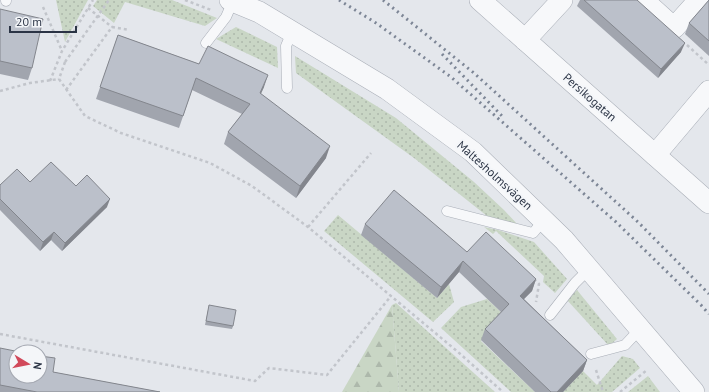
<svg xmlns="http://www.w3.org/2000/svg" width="709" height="392" viewBox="0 0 709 392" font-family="'PT Sans',sans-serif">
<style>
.grass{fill:url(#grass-dots)}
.forest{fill:url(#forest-firs)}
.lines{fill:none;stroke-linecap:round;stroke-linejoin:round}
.lane-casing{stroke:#a9aeb7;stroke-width:11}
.street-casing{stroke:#a9aeb7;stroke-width:22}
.path{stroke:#c2c5cb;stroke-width:2.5;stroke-dasharray:3 3;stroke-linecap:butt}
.lane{stroke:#f7f8fa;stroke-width:10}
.street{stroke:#f7f8fa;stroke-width:21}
.rail{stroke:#7d8696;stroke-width:3;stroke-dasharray:2 4;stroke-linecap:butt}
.path-bridge{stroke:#c2c5cb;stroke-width:2.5;stroke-dasharray:3 3;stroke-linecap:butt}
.wall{fill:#a1a5ae}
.shaded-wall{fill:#83868d}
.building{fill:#bbc0ca;stroke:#83868d}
.labels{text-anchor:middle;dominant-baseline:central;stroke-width:4;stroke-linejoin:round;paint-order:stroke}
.street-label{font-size:12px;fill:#2b3445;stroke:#f4f6f9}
</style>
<defs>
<pattern id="grass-dots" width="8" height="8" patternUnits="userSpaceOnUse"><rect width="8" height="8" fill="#c9d6c5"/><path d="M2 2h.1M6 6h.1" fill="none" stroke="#adb8ab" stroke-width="1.8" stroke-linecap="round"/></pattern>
<pattern id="forest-firs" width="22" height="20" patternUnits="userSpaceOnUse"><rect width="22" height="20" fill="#c9d6c5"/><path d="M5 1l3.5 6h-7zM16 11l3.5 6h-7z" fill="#adb8ab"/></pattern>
</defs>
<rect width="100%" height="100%" fill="#e4e7ec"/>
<g class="grass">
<path d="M 56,0 L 88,0 L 65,42 Z"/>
<path d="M 97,0 L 172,0 L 217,18 L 205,26 L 125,2 L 114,23 L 93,6 Z"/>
<path d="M 236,27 L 277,47 L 278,68 L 216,39 Z"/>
<path d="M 295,56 L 396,118 L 474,182 L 504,210 L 519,226 L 487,216 L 414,158 L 296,73 Z"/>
<path d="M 338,215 L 437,298 L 449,284 L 454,302 L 433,322 L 324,231 Z"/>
<path d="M 484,227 L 498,230 L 534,242 L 567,279 L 555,293 L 543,282 L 544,276 L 496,231 L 493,234 Z"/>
<path d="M 577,290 L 617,339 L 609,346 L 567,300 Z"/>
<path d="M 487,299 L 504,315 L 481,341 L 535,392 L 511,392 L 441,328 L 461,307 Z"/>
<path d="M 396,303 L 495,392 L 399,392 L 392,305 Z"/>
<path d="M 622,356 L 633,359 L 640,368 L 612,392 L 563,392 L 583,371 L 597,385 Z"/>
<path d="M 648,376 L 660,392 L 628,392 Z"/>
</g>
<path class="forest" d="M 392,305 L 399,392 L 342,392 Z"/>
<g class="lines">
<defs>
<g id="lane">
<path d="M 6,1 L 6,0"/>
<path d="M 206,43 L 226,17 L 233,1"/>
<path d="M 287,88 L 286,46 L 292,32"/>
<path d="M 447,211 L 533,233 L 544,220"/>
<path d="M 550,315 L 575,283 L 589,269"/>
<path d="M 591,354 L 625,345 L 640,329"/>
</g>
<g id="street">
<path d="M 230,0 L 259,12 L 387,89 L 473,152 L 564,240 L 694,392"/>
<path d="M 480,0 L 709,203"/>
<path d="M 643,0 L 674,28 L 699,0"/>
<path d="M 525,40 L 562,0"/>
<path d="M 655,155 L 709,91"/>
</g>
</defs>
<use href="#lane" class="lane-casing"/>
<use href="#street" class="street-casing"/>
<g class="path">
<path d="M 185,0 L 211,10"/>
<path d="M 43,7 L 62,51"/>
<path d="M 88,8 L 112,27"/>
<path d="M 687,45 L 709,65"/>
<path d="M 65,62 L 59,79 L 85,116 L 121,133 L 210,163 L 252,186 L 308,227 L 391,296 L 458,352 L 503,392"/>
<path d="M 50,81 L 62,51 L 93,0"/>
<path d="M 66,90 L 112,27 L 129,30"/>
<path d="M 0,91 L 30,83 L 59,79"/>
<path d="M 308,227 L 371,153"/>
<path d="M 534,279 L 539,284 L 536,302"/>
<path d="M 0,334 L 255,381 L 269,368 L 327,375 L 391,296"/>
<path d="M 596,370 L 603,392"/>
<path d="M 620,392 L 647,370"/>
</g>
<use href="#lane" class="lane"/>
<use href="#street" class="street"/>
<g class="rail">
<path d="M 339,0 L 376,23 L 451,77 L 616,222 L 701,305 L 709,314"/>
<path d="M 383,0 L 474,73 L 638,222 L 709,294"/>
<path d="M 442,54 L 502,116"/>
</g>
<path class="path-bridge" d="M 65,62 L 109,0"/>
</g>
<g class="wall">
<path d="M 580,0 L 637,0 L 681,52 L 658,78 L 577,6 Z"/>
<path d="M 709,0 L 709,56 L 685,34 L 689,23 Z"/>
<path d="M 0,9 L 32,68 L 28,80 L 0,74 Z"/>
<path d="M 118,35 L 264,87 L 261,94 L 326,158 L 296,198 L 224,144 L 228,132 L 242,114 L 192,90 L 179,128 L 96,99 Z"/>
<path d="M 30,182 L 76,186 L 107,207 L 62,251 L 51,240 L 40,251 L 0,210 L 0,185 Z"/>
<path d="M 365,224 L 467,252 L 536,279 L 532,291 L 524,299 L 587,360 L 583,371 L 563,392 L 535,392 L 481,340 L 485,329 L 501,312 L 459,272 L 437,298 L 361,235 Z"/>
<path d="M 209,305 L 233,326 L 232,329 L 205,325 Z"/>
<path d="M 0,348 L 53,372 L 160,392 L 0,392 Z"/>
</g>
<g class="shaded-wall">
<path d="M 685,43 L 681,52 L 658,78 L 661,69 Z"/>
<path d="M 268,75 L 264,87 L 255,105 L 260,93 Z"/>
<path d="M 330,146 L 326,158 L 296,198 L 300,186 Z"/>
<path d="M 110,199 L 107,207 L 62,251 L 65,243 Z"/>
<path d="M 54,232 L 51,240 L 40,251 L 43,242 Z"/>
<path d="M 463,261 L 459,272 L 437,298 L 441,287 Z"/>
<path d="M 536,279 L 532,291 L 516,307 L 520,296 Z"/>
<path d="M 587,360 L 583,371 L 563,392 L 557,392 Z"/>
</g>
<g class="building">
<path d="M 584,0 L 637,0 L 685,43 L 661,69 Z"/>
<path d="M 709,0 L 709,41 L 689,23 Z"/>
<path d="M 0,9 L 43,19 L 32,68 L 0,61 Z"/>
<path d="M 118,35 L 199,64 L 208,46 L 268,75 L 260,93 L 330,146 L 300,186 L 228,132 L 250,104 L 196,78 L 183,116 L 100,87 Z"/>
<path d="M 51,162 L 76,186 L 87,175 L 110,199 L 65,243 L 54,232 L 43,242 L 0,199 L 0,185 L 17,169 L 30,182 Z"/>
<path d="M 394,190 L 425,216 L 467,252 L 486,232 L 536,279 L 520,296 L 587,360 L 557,392 L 551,392 L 485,329 L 509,304 L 463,261 L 441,287 L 365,224 Z"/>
<path d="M 209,305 L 236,310 L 233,326 L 206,321 Z"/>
<path d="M 0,348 L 20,352 L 16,352 L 16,376 L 40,376 L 40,356 L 55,358 L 53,372 L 160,392 L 37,392 L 0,385 Z"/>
</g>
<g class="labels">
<g class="street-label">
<text transform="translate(590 97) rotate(41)">Persikogatan</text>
<text transform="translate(495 175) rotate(42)">Maltesholmsvägen</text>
</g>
</g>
<g transform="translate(28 364) rotate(100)"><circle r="19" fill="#f4f6f9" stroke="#a4a8b1"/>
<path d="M0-3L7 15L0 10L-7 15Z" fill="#d1495b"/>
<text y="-6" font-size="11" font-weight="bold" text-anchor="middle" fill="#2b3445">N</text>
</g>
<path d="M10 26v6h66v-6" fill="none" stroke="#2b3445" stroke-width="2"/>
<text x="16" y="26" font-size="12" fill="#2b3445" stroke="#f4f6f9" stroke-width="3" paint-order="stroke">20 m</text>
</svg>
